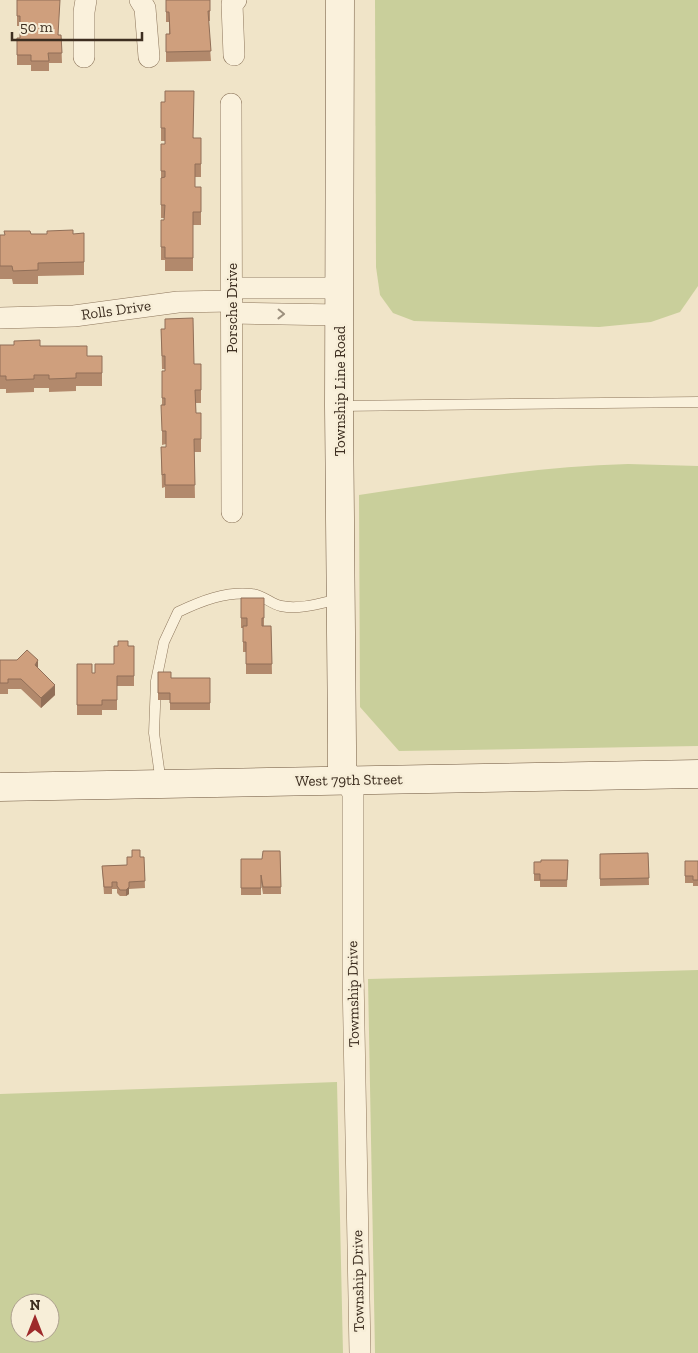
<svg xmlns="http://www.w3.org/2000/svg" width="698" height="1353" viewBox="0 0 698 1353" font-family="'Zilla Slab',serif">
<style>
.green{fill:#c9cf9b;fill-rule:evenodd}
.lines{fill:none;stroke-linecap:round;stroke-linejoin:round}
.service-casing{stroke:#8d765c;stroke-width:11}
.minor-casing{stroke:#8d765c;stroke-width:22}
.secondary-casing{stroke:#6f573f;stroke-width:29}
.service{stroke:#faf1dc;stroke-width:10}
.minor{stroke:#faf1dc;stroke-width:21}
.secondary{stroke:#faf1dc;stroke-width:28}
.wall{fill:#b2896c}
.shaded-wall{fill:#916f58}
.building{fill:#cf9f7d;stroke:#916f58}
.oneway{stroke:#9c907e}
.labels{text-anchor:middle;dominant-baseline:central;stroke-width:5;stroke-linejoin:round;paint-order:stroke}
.street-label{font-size:15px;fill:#3d2e20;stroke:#f7eed8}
</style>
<rect width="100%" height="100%" fill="#f0e4c8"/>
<g class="green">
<path d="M 375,0 L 698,0 L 698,286 L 680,312 L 651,322 L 599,327 L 414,321 L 393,313 L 380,295 L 376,267 Z"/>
<path d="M 628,464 L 698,466 L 698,746 L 399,751 L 360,707 L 359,495 C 449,482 538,466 628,464 Z"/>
<path d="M 698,970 L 698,1353 L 375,1353 L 368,979 Z"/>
<path d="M 337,1082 L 343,1353 L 0,1353 L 0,1094 ZM 20,1303 L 50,1303 L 50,1333 L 20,1333 Z"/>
</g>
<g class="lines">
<defs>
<g id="service">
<path d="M 339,406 L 698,402"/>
<path d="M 161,783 L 154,733 L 156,681 L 164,642 L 178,612 C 201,601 226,591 252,594 C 263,595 271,604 281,606 C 300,610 321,603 339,599"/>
</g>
<g id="minor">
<path d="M 140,0 L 145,8 L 149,57"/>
<path d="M 234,55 L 232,4 L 236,0"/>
<path d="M 84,57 L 84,12 L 86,0"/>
<path d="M 231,104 L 232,512"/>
<path d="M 232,288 L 339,288"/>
<path d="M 232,313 L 339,315"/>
<path d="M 0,318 L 74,316 L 178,302 L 232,301"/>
<path d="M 347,780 L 353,794 L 353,974 L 360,1353"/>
</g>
<g id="secondary">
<path d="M 340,0 L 339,406 L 342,745 L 342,767 L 347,780"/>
<path d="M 0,787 L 698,774"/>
</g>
</defs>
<use href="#service" class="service-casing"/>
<use href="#minor" class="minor-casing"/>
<use href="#secondary" class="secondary-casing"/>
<use href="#service" class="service"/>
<use href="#minor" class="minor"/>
<use href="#secondary" class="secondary"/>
</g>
<g class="wall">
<path d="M 17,0 L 59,35 L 61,35 L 62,63 L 49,63 L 49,71 L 31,71 L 31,65 L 17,65 L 17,38 L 20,38 L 20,26 L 17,26 Z"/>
<path d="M 166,0 L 210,0 L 210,21 L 208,21 L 211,61 L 166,62 L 166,34 L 169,34 L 169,22 L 166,22 Z"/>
<path d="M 161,102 L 194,138 L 201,138 L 201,177 L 195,177 L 195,187 L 201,187 L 201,225 L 193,225 L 193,271 L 165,271 L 165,260 L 161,260 L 161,220 L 164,220 L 164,218 L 161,218 L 161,144 L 165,144 L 165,141 L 161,141 Z"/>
<path d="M 73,234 L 84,262 L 84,275 L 38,276 L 38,284 L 13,284 L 12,279 L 0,279 L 0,235 Z"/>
<path d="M 161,329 L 194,364 L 201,390 L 201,403 L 196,403 L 196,413 L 201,413 L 201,452 L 194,452 L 195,498 L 165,498 L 165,487 L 162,488 L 161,447 L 166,447 L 166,444 L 162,445 L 162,371 L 165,371 L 165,369 L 162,369 Z"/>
<path d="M 0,345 L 40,346 L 87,356 L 102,373 L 102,386 L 76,386 L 76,391 L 49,392 L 49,388 L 34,388 L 34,392 L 6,393 L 6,389 L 0,389 Z"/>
<path d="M 241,598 L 264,598 L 264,626 L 271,626 L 272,674 L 246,674 L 246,652 L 243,652 L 243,628 L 241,628 Z"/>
<path d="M 128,646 L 134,646 L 134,686 L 117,686 L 117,710 L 102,710 L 102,715 L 77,715 L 77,664 L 92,673 L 95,673 L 114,664 Z"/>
<path d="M 0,660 L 38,668 L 55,695 L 41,708 L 21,689 L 8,689 L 8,694 L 0,694 Z"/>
<path d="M 158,672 L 171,678 L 210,678 L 210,710 L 170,710 L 170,700 L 158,700 Z"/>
<path d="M 280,851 L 281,894 L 263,894 L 261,882 L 261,895 L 241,895 L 241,859 L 262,859 Z"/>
<path d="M 648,853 L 649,885 L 600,886 L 600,854 Z"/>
<path d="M 132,857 L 144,857 L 145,888 L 129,889 L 129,894 L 126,896 L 120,896 L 117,893 L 117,889 L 112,889 L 112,894 L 104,894 L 102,866 L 127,865 Z"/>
<path d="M 568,860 L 567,887 L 540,887 L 540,881 L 534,881 L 534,862 Z"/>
<path d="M 685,861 L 698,861 L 698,886 L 693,886 L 693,883 L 685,883 Z"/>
</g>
<g class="shaded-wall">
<path d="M 38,660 L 38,670 L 35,665 Z"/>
<path d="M 55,685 L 55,695 L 41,708 L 41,698 Z"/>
<path d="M 129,887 L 129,894 L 126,896 L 126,890 Z"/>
</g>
<g class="building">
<path d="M 17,0 L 60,0 L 58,35 L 61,35 L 62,53 L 48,53 L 49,61 L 31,61 L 31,55 L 17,55 L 17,38 L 20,38 L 20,16 L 17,16 Z"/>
<path d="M 166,0 L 210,0 L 210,11 L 208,11 L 211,51 L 166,52 L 166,34 L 170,34 L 169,12 L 166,12 Z"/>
<path d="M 165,91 L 194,91 L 193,138 L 201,138 L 201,164 L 195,164 L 195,187 L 201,187 L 201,212 L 193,212 L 193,258 L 165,258 L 165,247 L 161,247 L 161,220 L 164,220 L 165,205 L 161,205 L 161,178 L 165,177 L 165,171 L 161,171 L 161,144 L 165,144 L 165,128 L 161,128 L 161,102 L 165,102 Z"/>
<path d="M 73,230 L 73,234 L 84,233 L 84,262 L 38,263 L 38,270 L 13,271 L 12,266 L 0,266 L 0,235 L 5,235 L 4,231 L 30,231 L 31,234 L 47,234 L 47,231 Z"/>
<path d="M 193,318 L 194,364 L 201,364 L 201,390 L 195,390 L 196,413 L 201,413 L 201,439 L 194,439 L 195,485 L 165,485 L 165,474 L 162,475 L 161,447 L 166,447 L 166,431 L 162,431 L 161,405 L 165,405 L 165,398 L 162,398 L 162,371 L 165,371 L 165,356 L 162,356 L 161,329 L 165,329 L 165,319 Z"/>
<path d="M 40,340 L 40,346 L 87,346 L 87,356 L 102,356 L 102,373 L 76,373 L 76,378 L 49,379 L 49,375 L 34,375 L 34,379 L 6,380 L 6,376 L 0,376 L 0,345 L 14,345 L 14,341 Z"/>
<path d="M 241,598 L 264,598 L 264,618 L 262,618 L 262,626 L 271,626 L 272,664 L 246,664 L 246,642 L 243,642 L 243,626 L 247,626 L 247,618 L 241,618 Z"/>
<path d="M 118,641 L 128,641 L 128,646 L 134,646 L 134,676 L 117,676 L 117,700 L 102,700 L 102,705 L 77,705 L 77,664 L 92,664 L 92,673 L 95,673 L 95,664 L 114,664 L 114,646 L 118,646 Z"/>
<path d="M 27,650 L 38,660 L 35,665 L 55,685 L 41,698 L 21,679 L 8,679 L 8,683 L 0,683 L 0,660 L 17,660 Z"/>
<path d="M 158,672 L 171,672 L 171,678 L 210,678 L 210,703 L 170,703 L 170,693 L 158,693 Z"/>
<path d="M 132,850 L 140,850 L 140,857 L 144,857 L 145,881 L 129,882 L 129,887 L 126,890 L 120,890 L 117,886 L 117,882 L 112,882 L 112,887 L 104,887 L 102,866 L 127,865 L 127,857 L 132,857 Z"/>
<path d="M 263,851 L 280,851 L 281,887 L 263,887 L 261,875 L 261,888 L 241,888 L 241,859 L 262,859 Z"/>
<path d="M 648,853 L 649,878 L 600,879 L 600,854 Z"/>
<path d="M 541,860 L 568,860 L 567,880 L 540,880 L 540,874 L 534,874 L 534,862 L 541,862 Z"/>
<path d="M 685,861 L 698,861 L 698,880 L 693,880 L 693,876 L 685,876 Z"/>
</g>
<defs><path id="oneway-chevron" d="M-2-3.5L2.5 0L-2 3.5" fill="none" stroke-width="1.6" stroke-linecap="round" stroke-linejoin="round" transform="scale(1.25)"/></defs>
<use class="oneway" href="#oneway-chevron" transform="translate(281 314) rotate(1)"/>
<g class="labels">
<g class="street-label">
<text transform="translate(232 308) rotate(-90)">Porsche Drive</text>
<text transform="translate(116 310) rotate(-8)">Rolls Drive</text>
<text transform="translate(340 391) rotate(-90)">Township Line Road</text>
<text transform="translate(349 780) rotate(-1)">West 79th Street</text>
<text transform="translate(353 994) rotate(-91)">Towmship Drive</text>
<text transform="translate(358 1281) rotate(-91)">Township Drive</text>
</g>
</g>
<g transform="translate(35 1318)"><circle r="24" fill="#f7eed8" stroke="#ada18e"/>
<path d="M0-4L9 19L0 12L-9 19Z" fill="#9e2a2b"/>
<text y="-8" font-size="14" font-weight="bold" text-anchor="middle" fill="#3d2e20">N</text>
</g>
<path d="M12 32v8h130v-8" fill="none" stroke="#3d2e20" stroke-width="2.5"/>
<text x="20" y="32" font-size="15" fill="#3d2e20" stroke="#f7eed8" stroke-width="4" paint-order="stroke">50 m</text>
</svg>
